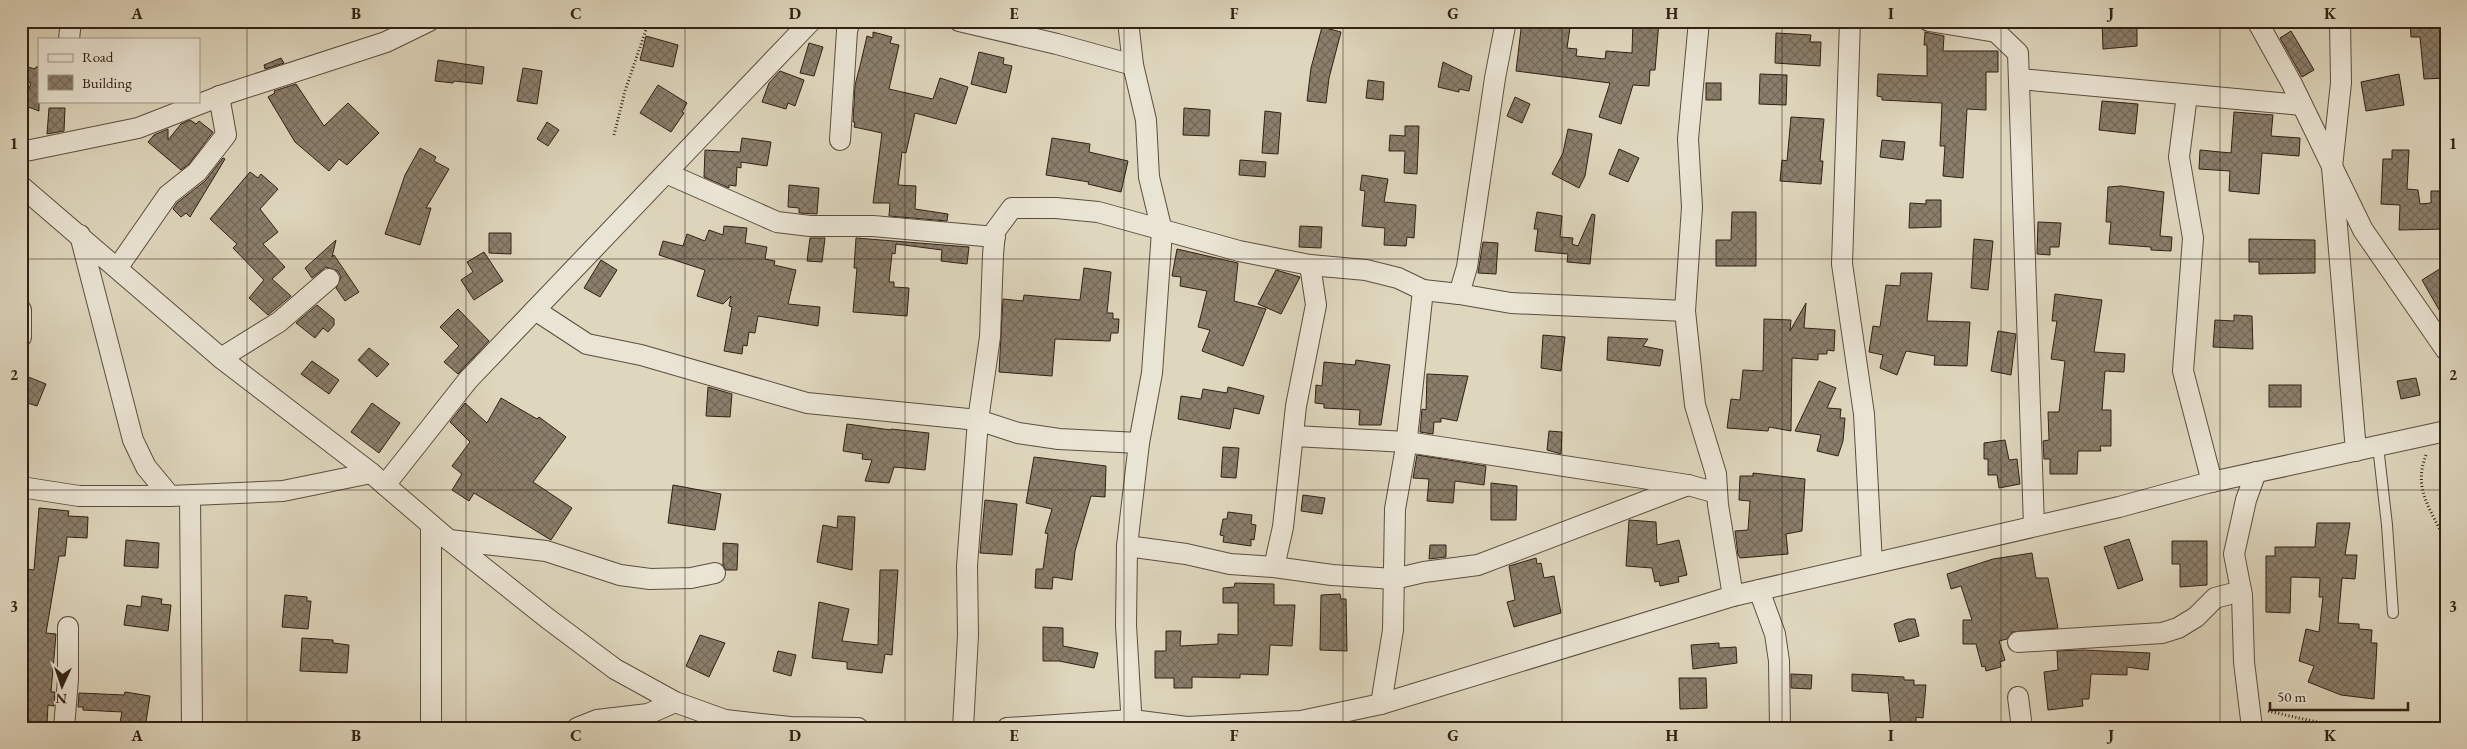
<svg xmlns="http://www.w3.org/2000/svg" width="2467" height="749" viewBox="0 0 2467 749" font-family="'EB Garamond',serif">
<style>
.building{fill:url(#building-cross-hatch);stroke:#312115}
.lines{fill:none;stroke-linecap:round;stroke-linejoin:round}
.service-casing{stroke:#5c4e3f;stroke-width:12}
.minor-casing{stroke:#5c4e3f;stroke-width:22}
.path{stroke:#312115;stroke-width:3;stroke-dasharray:1 2.5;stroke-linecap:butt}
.service{stroke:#eae4d4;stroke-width:10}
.minor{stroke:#eae4d4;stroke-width:20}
.grid{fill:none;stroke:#312115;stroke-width:1;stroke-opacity:0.55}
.neatline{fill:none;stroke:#312115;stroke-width:2}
.grid-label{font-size:16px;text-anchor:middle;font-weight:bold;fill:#312115}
</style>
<defs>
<pattern id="building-cross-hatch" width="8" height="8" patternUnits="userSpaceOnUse" patternTransform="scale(1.25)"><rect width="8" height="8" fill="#8b7f6c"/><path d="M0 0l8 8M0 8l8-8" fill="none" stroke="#726858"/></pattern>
</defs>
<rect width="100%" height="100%" fill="#ded6bd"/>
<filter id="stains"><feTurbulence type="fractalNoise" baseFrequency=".004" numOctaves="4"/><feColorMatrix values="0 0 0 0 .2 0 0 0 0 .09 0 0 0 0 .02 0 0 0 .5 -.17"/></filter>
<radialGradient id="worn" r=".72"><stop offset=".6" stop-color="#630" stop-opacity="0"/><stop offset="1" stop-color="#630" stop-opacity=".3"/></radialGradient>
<g class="building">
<path d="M 1522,21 L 1571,21 L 1567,48 L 1577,49 L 1576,56 L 1605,59 L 1606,51 L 1632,53 L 1633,21 L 1659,21 L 1655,70 L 1650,70 L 1649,86 L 1633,85 L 1621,124 L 1599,117 L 1610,83 L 1516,71 Z"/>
<path d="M 2102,21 L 2137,21 L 2137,46 L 2103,49 Z"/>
<path d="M 2410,21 L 2442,21 L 2444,48 L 2446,48 L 2446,78 L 2424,79 L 2420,37 L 2411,37 Z"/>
<path d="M 1322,27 L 1341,32 L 1329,78 L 1326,103 L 1307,101 L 1311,68 Z"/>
<path d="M 2291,31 L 2314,70 L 2302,77 L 2280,38 Z"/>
<path d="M 873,32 L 892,37 L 890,43 L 899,45 L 889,89 L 933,99 L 940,78 L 968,87 L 956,124 L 915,113 L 906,153 L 902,152 L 898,185 L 916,186 L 915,209 L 948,214 L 947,221 L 889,216 L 890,203 L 873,203 L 882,133 L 854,127 L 855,122 L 853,122 L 855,85 L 860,66 L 867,36 L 873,38 Z"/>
<path d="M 1925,32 L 1944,36 L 1943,51 L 1998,51 L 1998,72 L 1986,72 L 1986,110 L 1967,109 L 1963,178 L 1943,176 L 1945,146 L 1940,146 L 1942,103 L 1882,100 L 1882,97 L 1877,96 L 1878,74 L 1927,76 L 1927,45 L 1924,45 Z"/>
<path d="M 1776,33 L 1811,35 L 1810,42 L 1821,42 L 1820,66 L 1775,63 Z"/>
<path d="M 646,36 L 678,45 L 673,67 L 640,60 Z"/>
<path d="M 809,43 L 823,47 L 814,76 L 800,73 Z"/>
<path d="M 979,52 L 1004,58 L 1003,64 L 1012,66 L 1006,93 L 971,84 Z"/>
<path d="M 281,58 L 284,63 L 265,69 L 264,65 Z"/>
<path d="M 438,60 L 484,67 L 482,84 L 454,81 L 453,83 L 435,81 Z"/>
<path d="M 1443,62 L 1472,76 L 1469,91 L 1459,89 L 1459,92 L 1438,87 Z"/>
<path d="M 21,65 L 35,69 L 36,67 L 39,67 L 39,111 L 23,105 L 31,83 L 21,80 Z"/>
<path d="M 523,68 L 542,71 L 537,104 L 517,101 Z"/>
<path d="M 780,71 L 804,80 L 795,106 L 788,103 L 786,109 L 762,102 L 769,83 Z"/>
<path d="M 1760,74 L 1787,75 L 1786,105 L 1759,104 Z"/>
<path d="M 2399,74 L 2404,105 L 2366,111 L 2361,82 Z"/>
<path d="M 1368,80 L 1384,82 L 1383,100 L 1366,98 Z"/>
<rect x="1706" y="83" width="15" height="17"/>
<path d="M 296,84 L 324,126 L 348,103 L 379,133 L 347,165 L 339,159 L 329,171 L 295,142 L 268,97 L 275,93 L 274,91 Z"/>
<path d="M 658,85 L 687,103 L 682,112 L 684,113 L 671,132 L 640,113 Z"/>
<path d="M 1515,97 L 1530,104 L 1522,123 L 1507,116 Z"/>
<path d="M 2102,101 L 2138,104 L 2135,134 L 2099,130 Z"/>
<path d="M 49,108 L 65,108 L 64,131 L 47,134 Z"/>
<path d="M 1184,108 L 1210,110 L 1209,136 L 1183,135 Z"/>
<path d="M 1265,111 L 1281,113 L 1278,154 L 1262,153 Z"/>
<path d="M 2234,112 L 2273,115 L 2271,136 L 2300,138 L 2299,156 L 2262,153 L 2259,194 L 2229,191 L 2230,171 L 2199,169 L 2200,150 L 2231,153 Z"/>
<path d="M 1791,117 L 1824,119 L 1820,161 L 1823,161 L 1821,184 L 1780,181 L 1782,160 L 1787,161 Z"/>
<path d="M 190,120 L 196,124 L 199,121 L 213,132 L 189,164 L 181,170 L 148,142 L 154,135 L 168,129 L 168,140 L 181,124 Z"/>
<path d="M 547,122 L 559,130 L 548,146 L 537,139 Z"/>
<path d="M 1405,126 L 1419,126 L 1417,174 L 1404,173 L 1405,151 L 1389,151 L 1390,135 L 1405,136 Z"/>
<path d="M 1568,129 L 1592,134 L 1585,176 L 1579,188 L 1552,174 L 1563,153 Z"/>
<path d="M 742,138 L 771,142 L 767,166 L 741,162 L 741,168 L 737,167 L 736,186 L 729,185 L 729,188 L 704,177 L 705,150 L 740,152 Z"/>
<path d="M 1052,138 L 1090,144 L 1089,152 L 1128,161 L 1121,192 L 1088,184 L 1089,182 L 1046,175 Z"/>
<path d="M 1882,140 L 1905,142 L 1903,160 L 1880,157 Z"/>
<path d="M 420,148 L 436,157 L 434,161 L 449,169 L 426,208 L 431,208 L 420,245 L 385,234 L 405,175 Z"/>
<path d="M 1619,149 L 1639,158 L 1628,182 L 1609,174 Z"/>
<path d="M 2392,150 L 2409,150 L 2407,189 L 2418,190 L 2420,204 L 2431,203 L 2431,191 L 2446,191 L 2446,229 L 2399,230 L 2400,205 L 2381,204 L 2383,159 L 2392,159 Z"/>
<path d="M 223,158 L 225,159 L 190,217 L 186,213 L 181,217 L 173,209 L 177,203 L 205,181 Z"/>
<path d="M 1240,160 L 1266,162 L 1265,177 L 1239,175 Z"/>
<path d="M 250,172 L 258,178 L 261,174 L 278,189 L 260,209 L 278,232 L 263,244 L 285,267 L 272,279 L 291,296 L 268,315 L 249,298 L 264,280 L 233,248 L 237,244 L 210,219 Z"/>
<path d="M 1362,175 L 1388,179 L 1384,202 L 1416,205 L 1414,238 L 1407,237 L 1406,246 L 1384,245 L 1385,228 L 1362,226 L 1365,191 L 1360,190 Z"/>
<path d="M 789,185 L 819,188 L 817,214 L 799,213 L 799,208 L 788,207 Z"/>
<path d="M 2121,186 L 2164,192 L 2160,236 L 2172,237 L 2171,251 L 2151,250 L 2151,247 L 2109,244 L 2111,222 L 2106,222 L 2108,187 Z"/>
<path d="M 1926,200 L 1941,200 L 1941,227 L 1909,228 L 1910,203 L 1926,204 Z"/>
<path d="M 1537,212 L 1562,216 L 1560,237 L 1573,238 L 1572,244 L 1578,246 L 1592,214 L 1595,215 L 1590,264 L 1567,262 L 1568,254 L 1535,251 L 1538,229 L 1534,229 Z"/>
<path d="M 1732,212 L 1756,212 L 1756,266 L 1716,266 L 1716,240 L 1731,240 Z"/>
<path d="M 2038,222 L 2061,223 L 2059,247 L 2050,247 L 2050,255 L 2037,254 Z"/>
<path d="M 724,226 L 747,228 L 745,243 L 767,247 L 765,259 L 775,261 L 774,265 L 796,270 L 788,304 L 820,307 L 818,326 L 758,316 L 755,333 L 749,332 L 747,346 L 743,345 L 742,354 L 724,351 L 732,307 L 729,306 L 731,296 L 723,304 L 697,296 L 705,270 L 659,255 L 663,241 L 683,246 L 687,234 L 705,241 L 709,230 L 723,235 Z"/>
<path d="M 1300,226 L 1322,227 L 1321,248 L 1299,247 Z"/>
<path d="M 489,233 L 511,233 L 511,254 L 489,253 Z"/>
<path d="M 810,238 L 825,238 L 822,262 L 807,261 Z"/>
<path d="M 856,238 L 969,247 L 967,264 L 941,261 L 942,250 L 896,244 L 895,254 L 892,253 L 889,282 L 894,282 L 894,287 L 909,288 L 907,316 L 853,312 L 857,268 L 854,268 Z"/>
<path d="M 1974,239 L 1993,241 L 1988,290 L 1971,288 Z"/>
<path d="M 2249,239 L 2315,240 L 2315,273 L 2259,274 L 2259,262 L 2249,262 Z"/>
<path d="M 336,240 L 332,257 L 334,255 L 359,292 L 345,301 L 336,288 L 341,277 L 338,271 L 326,267 L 312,278 L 305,268 Z"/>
<path d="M 1483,242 L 1498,243 L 1496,274 L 1478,273 Z"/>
<path d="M 1177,249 L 1238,263 L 1234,301 L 1266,309 L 1243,366 L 1202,351 L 1210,330 L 1198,327 L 1207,291 L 1180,286 L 1181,277 L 1172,276 Z"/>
<path d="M 484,252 L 503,281 L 474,300 L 461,280 L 473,272 L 467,262 Z"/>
<path d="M 601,260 L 617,270 L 600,297 L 584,288 Z"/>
<path d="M 2446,265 L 2446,322 L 2422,280 Z"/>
<path d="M 1084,268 L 1111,272 L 1107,313 L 1113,313 L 1113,319 L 1119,319 L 1118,333 L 1111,333 L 1110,341 L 1055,339 L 1052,376 L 999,372 L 1003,299 L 1023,301 L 1024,295 L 1080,300 Z"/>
<path d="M 1276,270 L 1300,277 L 1281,314 L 1258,304 Z"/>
<path d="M 1901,273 L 1932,273 L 1927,321 L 1970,322 L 1967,366 L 1934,365 L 1935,356 L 1906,351 L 1897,375 L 1880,368 L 1883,355 L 1869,352 L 1873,326 L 1880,327 L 1886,285 L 1900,286 Z"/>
<path d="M 2055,294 L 2102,300 L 2094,352 L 2125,354 L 2124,372 L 2105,371 L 2102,410 L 2111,410 L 2111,446 L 2100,446 L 2101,451 L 2078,451 L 2077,474 L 2050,474 L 2050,459 L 2044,459 L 2043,441 L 2049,440 L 2048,412 L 2059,412 L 2065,361 L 2051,359 L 2057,321 L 2052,321 Z"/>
<path d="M 1806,303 L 1804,328 L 1835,330 L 1834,351 L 1827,350 L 1827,354 L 1818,354 L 1818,360 L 1792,358 L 1791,431 L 1769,427 L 1768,431 L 1727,428 L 1731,399 L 1740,400 L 1743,370 L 1763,371 L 1764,319 L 1791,320 L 1790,331 Z"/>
<path d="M 317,305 L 334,319 L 334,325 L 328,332 L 323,328 L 315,338 L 296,323 Z"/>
<path d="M 458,309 L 489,341 L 458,374 L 444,362 L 459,346 L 440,327 Z"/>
<path d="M 2234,315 L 2252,316 L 2253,349 L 2213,347 L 2215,320 L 2234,321 Z"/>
<path d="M 1998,331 L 2016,334 L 2011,375 L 1991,371 Z"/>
<path d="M 1543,335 L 1565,337 L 1561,371 L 1541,368 Z"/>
<path d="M 1608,337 L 1648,339 L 1643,346 L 1663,350 L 1660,366 L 1607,360 Z"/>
<path d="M 369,348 L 389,364 L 377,377 L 358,360 Z"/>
<path d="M 1356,360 L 1390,365 L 1381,425 L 1359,425 L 1360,410 L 1324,408 L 1324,404 L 1315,403 L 1316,385 L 1322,386 L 1324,362 L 1355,365 Z"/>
<path d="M 312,361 L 339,380 L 329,394 L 301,374 Z"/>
<path d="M 21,374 L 46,384 L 37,406 L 21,401 Z"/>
<path d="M 1427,374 L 1468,376 L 1457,421 L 1441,418 L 1441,422 L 1434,422 L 1433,434 L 1420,432 L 1422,409 L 1426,410 Z"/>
<path d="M 2416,378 L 2420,395 L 2401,399 L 2397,381 Z"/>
<path d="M 1819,381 L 1836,388 L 1827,408 L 1841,409 L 1840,418 L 1845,418 L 1843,441 L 1838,456 L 1817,451 L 1821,435 L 1795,431 Z"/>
<rect x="2269" y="385" width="32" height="22"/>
<path d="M 708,387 L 732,394 L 730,417 L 706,416 Z"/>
<path d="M 1228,387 L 1264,396 L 1259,414 L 1234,408 L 1230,429 L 1178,419 L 1181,396 L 1201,399 L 1203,389 L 1227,393 Z"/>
<path d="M 501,398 L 537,419 L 539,417 L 566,437 L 533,482 L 572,508 L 551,540 L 474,493 L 469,501 L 452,490 L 462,474 L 452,466 L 470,442 L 450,422 L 465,403 L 487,423 Z"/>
<path d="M 372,403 L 400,423 L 379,453 L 351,432 Z"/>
<path d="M 847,424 L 891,430 L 891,429 L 929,433 L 925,470 L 894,467 L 889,483 L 865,481 L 872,460 L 862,459 L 863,454 L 843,451 Z"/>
<path d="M 1549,431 L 1562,432 L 1561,454 L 1547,450 Z"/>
<path d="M 2005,440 L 2009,460 L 2017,459 L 2020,484 L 1999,488 L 1997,475 L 1988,475 L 1988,459 L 1984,459 L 1984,443 Z"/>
<path d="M 1223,447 L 1239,448 L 1236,478 L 1221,477 Z"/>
<path d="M 1417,455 L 1486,466 L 1484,485 L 1455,481 L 1453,503 L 1427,501 L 1429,479 L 1413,478 Z"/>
<path d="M 1034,457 L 1106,466 L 1105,497 L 1091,496 L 1075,551 L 1072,580 L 1053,577 L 1052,589 L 1035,588 L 1036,569 L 1043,569 L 1048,534 L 1045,533 L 1052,509 L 1026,503 Z"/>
<path d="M 1753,473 L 1805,479 L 1802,531 L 1786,534 L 1788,554 L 1740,558 L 1738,555 L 1735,531 L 1748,530 L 1750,501 L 1739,500 L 1740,476 L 1753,476 Z"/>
<path d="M 1491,483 L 1517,486 L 1516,520 L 1491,520 Z"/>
<path d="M 673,485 L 721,494 L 715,530 L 668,523 Z"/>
<path d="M 1303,495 L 1325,498 L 1322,514 L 1301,511 Z"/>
<path d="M 985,500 L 1017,504 L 1012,555 L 980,553 Z"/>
<path d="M 39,508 L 69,511 L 68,516 L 88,517 L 87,538 L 67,537 L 65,556 L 59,556 L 46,633 L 56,634 L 51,692 L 55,692 L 54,706 L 48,705 L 47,724 L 21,723 L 21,568 L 34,570 Z"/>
<path d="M 1228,512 L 1252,515 L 1251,524 L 1256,525 L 1254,540 L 1251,539 L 1251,546 L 1223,542 L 1224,536 L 1220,535 L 1223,519 L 1227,519 Z"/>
<path d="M 838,516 L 855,517 L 852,570 L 817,562 L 823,525 L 837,528 Z"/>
<path d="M 1629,520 L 1656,522 L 1657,545 L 1679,540 L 1687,575 L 1678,577 L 1679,582 L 1660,586 L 1659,581 L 1655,582 L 1652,568 L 1626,566 Z"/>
<path d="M 2317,523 L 2350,523 L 2345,555 L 2357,555 L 2355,579 L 2342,578 L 2338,623 L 2359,624 L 2359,629 L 2372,630 L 2371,643 L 2377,643 L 2374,699 L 2341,695 L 2308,682 L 2314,666 L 2299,661 L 2306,629 L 2319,632 L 2323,597 L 2319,597 L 2320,578 L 2291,577 L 2290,613 L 2266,612 L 2266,556 L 2275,556 L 2275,547 L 2315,547 Z"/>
<path d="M 2129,539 L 2143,580 L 2118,589 L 2104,547 Z"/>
<path d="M 126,540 L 159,543 L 158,568 L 124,566 Z"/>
<path d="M 2172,541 L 2207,541 L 2207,585 L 2180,587 L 2180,564 L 2172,564 Z"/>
<path d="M 723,543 L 738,544 L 737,570 L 726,570 L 723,565 Z"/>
<path d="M 1430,545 L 1446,545 L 1446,557 L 1429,559 Z"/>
<path d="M 2032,553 L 2036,578 L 2048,578 L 2058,628 L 2012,632 L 2007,639 L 1999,641 L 2005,660 L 2000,662 L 2001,667 L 1986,671 L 1985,666 L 1982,667 L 1976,644 L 1963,644 L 1963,620 L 1972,620 L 1961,586 L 1951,589 L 1947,574 L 1993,559 Z"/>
<path d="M 1536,558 L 1537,564 L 1541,563 L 1544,578 L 1554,576 L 1561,613 L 1514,627 L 1507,602 L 1515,600 L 1509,566 Z"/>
<path d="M 880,570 L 898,570 L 892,655 L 885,654 L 882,673 L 847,669 L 847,662 L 812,658 L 819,602 L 849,609 L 842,641 L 878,645 Z"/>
<path d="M 1235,583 L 1274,584 L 1274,605 L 1295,605 L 1292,646 L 1270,645 L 1268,675 L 1240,674 L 1240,678 L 1192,677 L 1192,688 L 1174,688 L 1174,678 L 1155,678 L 1155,651 L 1166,651 L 1166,631 L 1181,631 L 1180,646 L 1218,644 L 1218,634 L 1238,635 L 1238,603 L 1223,603 L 1223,588 L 1234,587 Z"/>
<path d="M 1340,594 L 1341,599 L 1346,599 L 1347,651 L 1320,650 L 1321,595 Z"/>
<path d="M 285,595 L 307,597 L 307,601 L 311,601 L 308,629 L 282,627 Z"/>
<path d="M 142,596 L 162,599 L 161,604 L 171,605 L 168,631 L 124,625 L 127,605 L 141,607 Z"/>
<path d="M 1908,619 L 1915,619 L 1919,636 L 1899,642 L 1894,624 Z"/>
<path d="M 1043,627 L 1063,628 L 1063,646 L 1098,653 L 1094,668 L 1059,661 L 1043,661 Z"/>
<path d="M 700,635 L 725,643 L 709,677 L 686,666 Z"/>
<path d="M 302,638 L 333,640 L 333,643 L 349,645 L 347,673 L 300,671 Z"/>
<path d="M 1719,643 L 1719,648 L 1736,647 L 1737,663 L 1693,669 L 1691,645 Z"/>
<path d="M 2083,650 L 2150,653 L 2148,670 L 2127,667 L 2127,675 L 2091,674 L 2089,699 L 2082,699 L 2083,706 L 2048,710 L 2044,672 L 2058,670 L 2057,651 Z"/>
<path d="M 778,651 L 796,655 L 791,676 L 773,671 Z"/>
<path d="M 1791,674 L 1812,675 L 1811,689 L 1791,688 Z"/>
<path d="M 1852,674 L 1904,677 L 1904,680 L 1914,680 L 1914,685 L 1926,685 L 1923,718 L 1916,717 L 1916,728 L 1891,728 L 1888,693 L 1852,691 Z"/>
<path d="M 1679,678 L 1706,678 L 1707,708 L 1680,709 Z"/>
<path d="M 125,692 L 150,696 L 145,728 L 119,728 L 122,712 L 83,710 L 83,707 L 78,707 L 79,693 L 124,695 Z"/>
</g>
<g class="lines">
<defs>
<path id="service" d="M 2378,446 L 2387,525 L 2393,613"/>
<g id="minor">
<path d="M 959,21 L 1057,44 L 1133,65"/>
<path d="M 1128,21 L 1133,65 L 1146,120 L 1149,177 L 1162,231 L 1152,373 L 1139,443 L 1127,546 L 1126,625 L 1132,728"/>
<path d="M 1699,21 L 1688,139 L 1692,207 L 1685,311 L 1695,405 L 1716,474 L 1718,505 L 1733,596"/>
<path d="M 1850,21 L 1842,264 L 1864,414 L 1872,564"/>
<path d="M 1929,21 L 1996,32 L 2018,53 L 2034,526"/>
<path d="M 2257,21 L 2292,84 L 2363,230 L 2446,350"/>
<path d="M 2340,21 L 2341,83 L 2332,167 L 2356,451"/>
<path d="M 69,39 L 71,21"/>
<path d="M 2020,79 L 2302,105"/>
<path d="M 2187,95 L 2179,157 L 2193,238 L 2183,371 L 2212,482"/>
<path d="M 840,140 L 847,31 L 850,21"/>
<path d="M 21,152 L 138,128 L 223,95 L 386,42 L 429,21"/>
<path d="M 666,173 L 777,222 L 810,226 L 873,226 L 995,237"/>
<path d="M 21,186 L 221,358 L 371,473 L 449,540 L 547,618 L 615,669 L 675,702 L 725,720 L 790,727 L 858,728"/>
<path d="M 80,235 L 133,440 L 146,467 L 170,496"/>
<path d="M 118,267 L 168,195 L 197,172 L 226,135 L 219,96"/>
<path d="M 1459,294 L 1511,303 L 1685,311"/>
<path d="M 21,310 L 21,337"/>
<path d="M 535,310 L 587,344 L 641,355 L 807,403 L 978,420 L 1018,433 L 1059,439 L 1139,443"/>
<path d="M 221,358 L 279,322 L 329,279"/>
<path d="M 1294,436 L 1407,442 L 1688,485 L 1717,493"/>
<path d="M 385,485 L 468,380 L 811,21"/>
<path d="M 21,487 L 79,496 L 170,496 L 283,491 L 371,473"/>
<path d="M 190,496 L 192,728"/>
<path d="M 449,540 L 546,551 L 620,575 L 650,579 L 691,578 L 715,573"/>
<path d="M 1127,546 L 1186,554 L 1230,564 L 1274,567 L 1332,575 L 1394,579 L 1424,572 L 1478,565 L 1688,485"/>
<path d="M 1274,567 L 1283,527 L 1296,406 L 1316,305 L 1310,265"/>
<path d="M 1759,590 L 1775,634 L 1779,661 L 1780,728"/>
<path d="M 2018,642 L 2162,633 L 2178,628 L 2196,617 L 2215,598 L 2241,591"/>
<path d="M 2018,697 L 2022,728"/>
<path d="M 1381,704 L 1393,630 L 1395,509 L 1406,447 L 1423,290"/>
<path d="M 64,728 L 68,679 L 68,627"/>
<path d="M 431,728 L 431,525"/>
<path d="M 577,728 L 597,720 L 648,714 L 675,702"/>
<path d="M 963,728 L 968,635 L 967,566 L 978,420 L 990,337 L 993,255 L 995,231 L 1012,208 L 1056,208 L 1098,212 L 1239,251 L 1310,265 L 1366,270 L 1398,278 L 1423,290 L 1459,294 L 1467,267 L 1495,78 L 1506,21"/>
<path d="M 1007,728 L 1132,720 L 1187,727 L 1301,721 L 1381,704 L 1733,596 L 2119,507 L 2207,483 L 2446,431"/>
<path d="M 2252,728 L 2244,662 L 2242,595 L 2234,554 L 2246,500 L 2256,472"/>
</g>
</defs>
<use href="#service" class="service-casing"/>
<use href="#minor" class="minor-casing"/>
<g class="path">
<path d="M 614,135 L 625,91 L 649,21"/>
<path d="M 2426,455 C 2412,491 2433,511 2446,543"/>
<path d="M 2268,711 L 2343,728"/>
</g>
<use href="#service" class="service"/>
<use href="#minor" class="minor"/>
</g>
<path class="grid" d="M 247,21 L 247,728M 466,21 L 466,728M 685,21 L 685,728M 905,21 L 905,728M 1124,21 L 1124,728M 1343,21 L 1343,728M 1562,21 L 1562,728M 1782,21 L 1782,728M 2001,21 L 2001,728M 2220,21 L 2220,728M 21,259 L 2446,259M 21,490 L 2446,490"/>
<rect width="2467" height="749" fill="none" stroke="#ded6bd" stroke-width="55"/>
<rect x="38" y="38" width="162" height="65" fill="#eae4d4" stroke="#a09688"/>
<rect x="48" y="54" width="25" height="8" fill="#eae4d4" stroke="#a09688"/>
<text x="82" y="62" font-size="15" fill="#312115">Road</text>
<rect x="48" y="75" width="25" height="15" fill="url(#building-cross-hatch)" stroke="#a09688"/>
<text x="82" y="88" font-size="15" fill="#312115">Building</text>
<g transform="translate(62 686) rotate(183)" stroke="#eae4d4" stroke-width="4" paint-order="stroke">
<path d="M0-4L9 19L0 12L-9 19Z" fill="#312115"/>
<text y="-8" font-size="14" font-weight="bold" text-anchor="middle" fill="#312115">N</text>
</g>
<path d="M2270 702v8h138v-8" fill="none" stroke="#312115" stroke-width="2.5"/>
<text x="2277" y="702" font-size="15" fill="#312115" stroke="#eae4d4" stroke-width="4" paint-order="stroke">50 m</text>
<rect x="28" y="28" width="2412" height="694" class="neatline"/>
<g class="grid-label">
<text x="137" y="19">A</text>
<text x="356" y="19">B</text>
<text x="576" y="19">C</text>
<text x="795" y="19">D</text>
<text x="1014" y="19">E</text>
<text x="1234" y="19">F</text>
<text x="1453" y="19">G</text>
<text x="1672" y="19">H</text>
<text x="1891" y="19">I</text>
<text x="2111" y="19">J</text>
<text x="2330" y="19">K</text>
<text x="14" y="149">1</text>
<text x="2453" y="149">1</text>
<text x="14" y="380">2</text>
<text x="2453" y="380">2</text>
<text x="14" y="612">3</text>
<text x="2453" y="612">3</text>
<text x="137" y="741">A</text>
<text x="356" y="741">B</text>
<text x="576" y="741">C</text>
<text x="795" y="741">D</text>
<text x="1014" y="741">E</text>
<text x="1234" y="741">F</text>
<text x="1453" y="741">G</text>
<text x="1672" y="741">H</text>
<text x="1891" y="741">I</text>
<text x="2111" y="741">J</text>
<text x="2330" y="741">K</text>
</g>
<rect width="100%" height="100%" filter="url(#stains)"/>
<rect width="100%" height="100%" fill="url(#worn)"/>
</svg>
